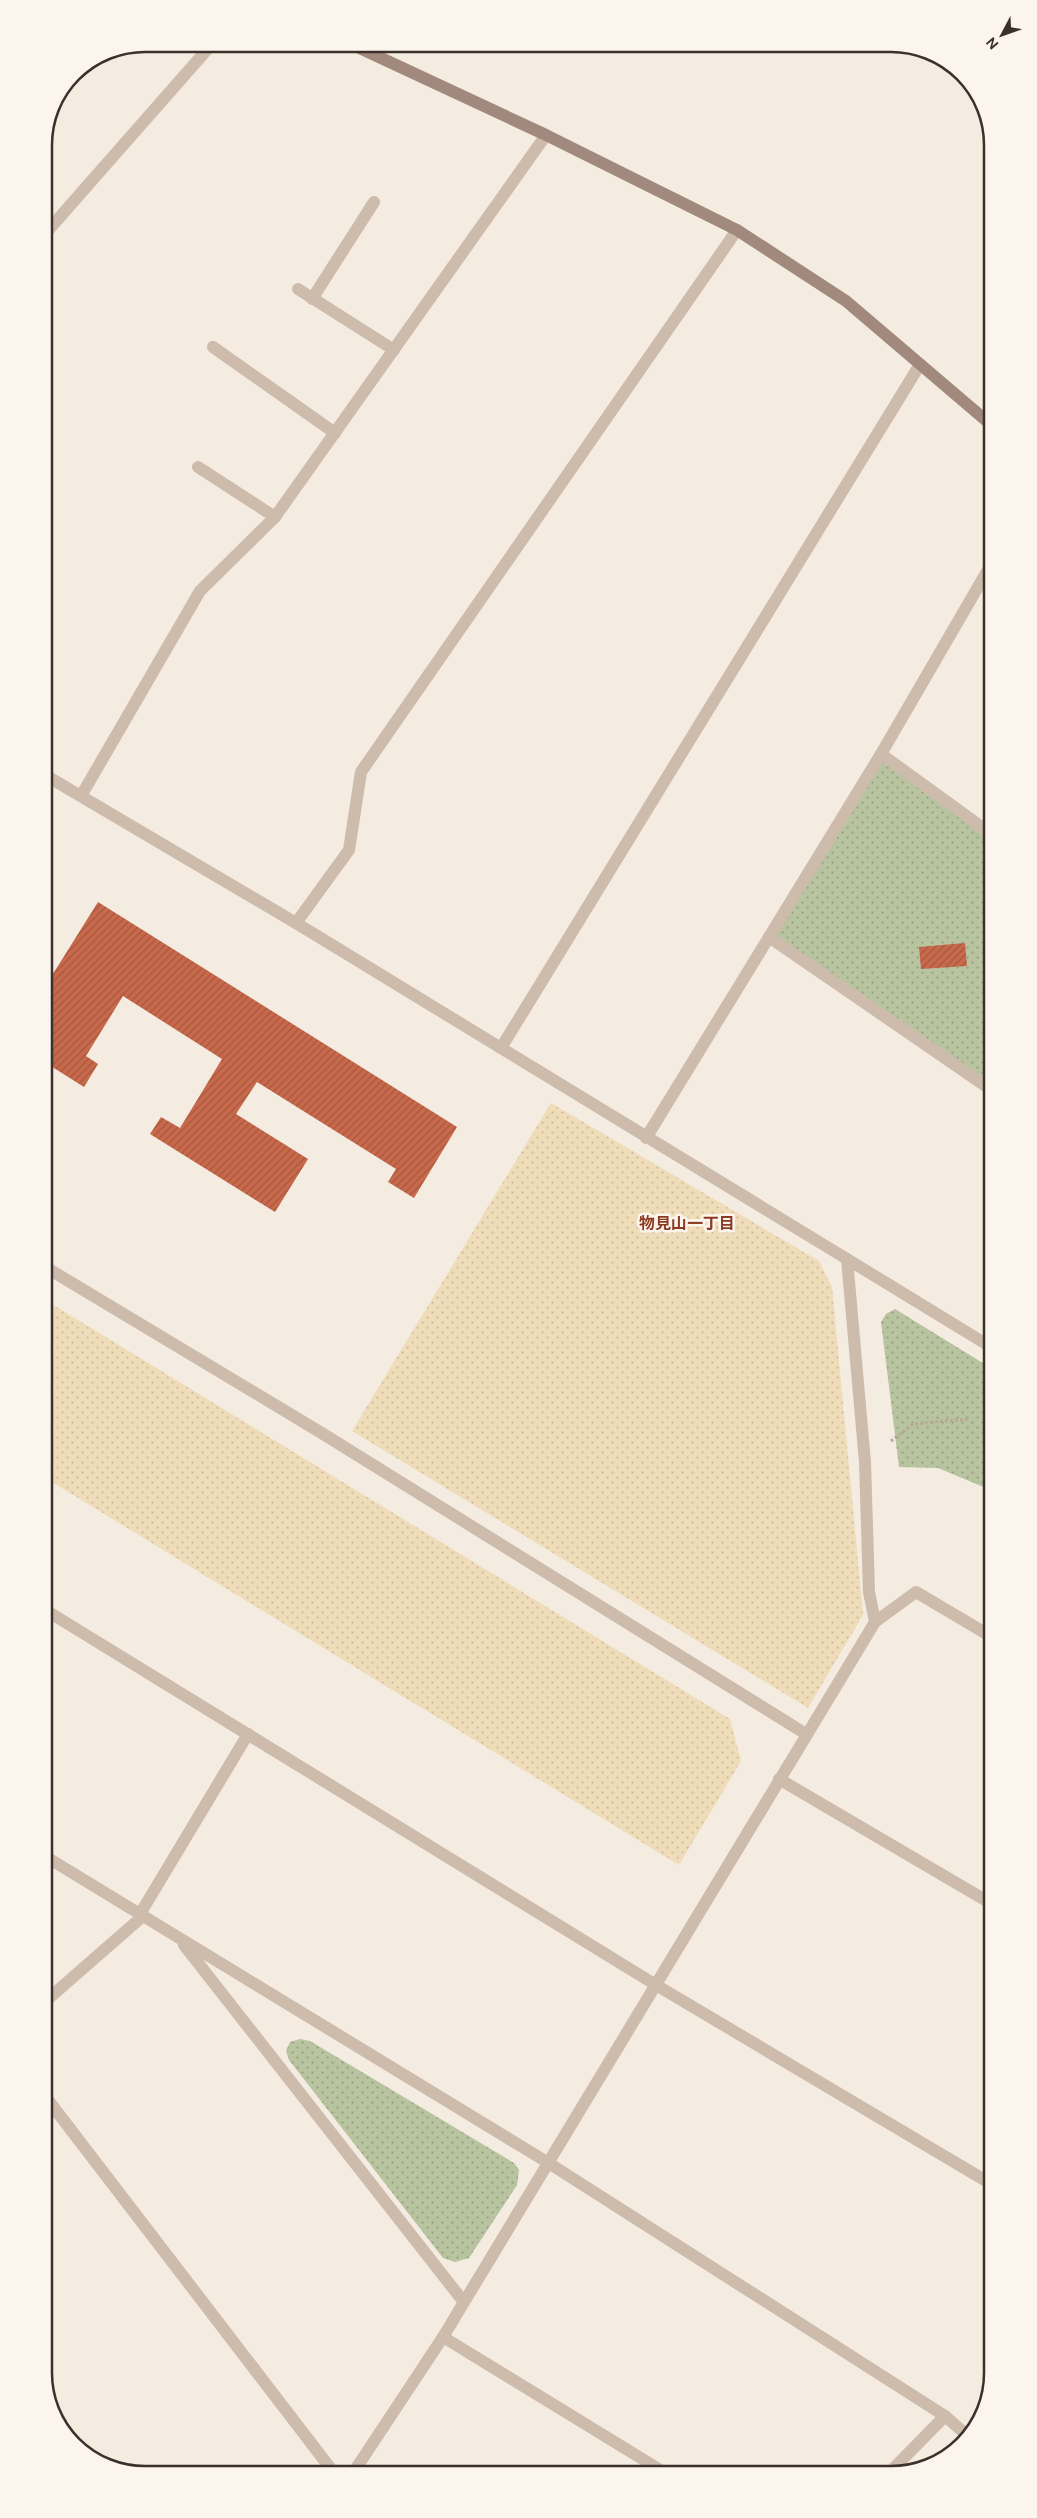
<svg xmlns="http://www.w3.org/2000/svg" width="1037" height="2518" viewBox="0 0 1037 2518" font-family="'DM Sans','Noto Sans JP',sans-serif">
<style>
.sand{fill:url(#sand-dots)}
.park{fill:url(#park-dots)}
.building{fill:url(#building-hatch)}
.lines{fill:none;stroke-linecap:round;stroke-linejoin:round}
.path{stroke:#b9a596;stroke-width:3;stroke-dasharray:2.5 2.5;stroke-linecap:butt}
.street{stroke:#cdbbac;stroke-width:12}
.secondary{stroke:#a18a7d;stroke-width:12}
.labels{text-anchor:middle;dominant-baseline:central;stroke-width:5;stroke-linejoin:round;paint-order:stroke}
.neighbourhood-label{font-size:16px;font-weight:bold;fill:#8c3b22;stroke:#fbf5ee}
.rim{fill:none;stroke:#3b302b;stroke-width:2.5}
</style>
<defs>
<pattern id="sand-dots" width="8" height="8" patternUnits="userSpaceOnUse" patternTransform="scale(1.25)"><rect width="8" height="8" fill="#efdcb8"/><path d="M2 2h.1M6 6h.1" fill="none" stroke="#cebd9e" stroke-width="1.8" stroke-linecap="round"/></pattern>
<pattern id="park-dots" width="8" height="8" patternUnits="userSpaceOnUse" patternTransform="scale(1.25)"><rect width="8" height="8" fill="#b8c4a0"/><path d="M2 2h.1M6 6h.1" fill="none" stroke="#97a083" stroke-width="1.8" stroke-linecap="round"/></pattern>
<pattern id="building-hatch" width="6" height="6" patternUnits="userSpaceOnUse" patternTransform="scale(1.25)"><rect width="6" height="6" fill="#c8694b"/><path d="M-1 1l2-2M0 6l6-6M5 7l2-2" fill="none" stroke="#a4573f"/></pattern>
</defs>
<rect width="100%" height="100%" fill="#f4ebe1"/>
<g class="sand">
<path d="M 551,1103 L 819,1261 L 832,1287 L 863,1615 L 808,1708 L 352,1431 Z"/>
<path d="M 47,1301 L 730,1719 L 741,1761 L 679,1865 L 47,1479 Z"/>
</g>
<g class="park">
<path d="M 881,754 L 990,833 L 990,1089 L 769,937 Z"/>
<path d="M 895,1309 L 991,1368 L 991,1479 L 986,1488 L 938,1468 L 899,1467 L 881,1322 L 886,1314 Z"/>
<path d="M 300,2039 L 310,2041 L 514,2163 L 519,2170 L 517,2185 L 469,2258 L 455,2262 L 443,2258 L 289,2060 L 286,2051 L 290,2042 Z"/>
</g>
<g class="building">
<path d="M 98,902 L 457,1127 L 414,1198 L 388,1182 L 396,1169 L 257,1082 L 236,1114 L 308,1159 L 275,1212 L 150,1134 L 161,1117 L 180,1128 L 222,1059 L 123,996 L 86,1056 L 98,1064 L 84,1087 L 46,1063 L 46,985 Z"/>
<path d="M 965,943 L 967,966 L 921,969 L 919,947 Z"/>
</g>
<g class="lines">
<path class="path" d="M 891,1441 L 913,1424 L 968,1419"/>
<g class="street">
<path d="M 44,235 L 212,44"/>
<path d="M 298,289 L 394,350"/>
<path d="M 312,299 L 374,202"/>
<path d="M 213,347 L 335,433"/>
<path d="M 198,467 L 275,517"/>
<path d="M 881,754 L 990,833"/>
<path d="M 45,775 L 296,923 L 847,1259"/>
<path d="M 81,796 L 200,591 L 275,517 L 546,135"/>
<path d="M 296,923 L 349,850 L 361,772 L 737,230"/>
<path d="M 769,937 L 990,1089"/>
<path d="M 501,1048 L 919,366"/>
<path d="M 646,1138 L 881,754 L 989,568"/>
<path d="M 47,1268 L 320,1432 L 806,1734"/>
<path d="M 47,1611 L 656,1985 L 993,2185"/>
<path d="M 875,1622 L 916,1592 L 992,1637"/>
<path d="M 779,1779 L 992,1904"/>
<path d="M 48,1858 L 547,2162 L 945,2416"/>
<path d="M 140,1914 L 248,1734"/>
<path d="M 184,1945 L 463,2301"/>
<path d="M 48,1999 L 143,1916"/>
<path d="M 48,2100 L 334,2473"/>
<path d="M 443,2337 L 662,2471"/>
<path d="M 893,2469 L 945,2416 L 969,2437"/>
<path d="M 353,2473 L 443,2337 L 875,1622 L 869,1592 L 865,1462 L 847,1259 L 991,1347"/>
</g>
<path class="secondary" d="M 351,44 L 546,135 L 737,230 L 846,301 L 989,423"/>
</g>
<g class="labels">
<g class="neighbourhood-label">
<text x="687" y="1223">物見山一丁目</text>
</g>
</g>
<path d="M0 0H1037V2518H0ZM145 52H891A93 93 0 0 1 984 145V2373A93 93 0 0 1 891 2466H145A93 93 0 0 1 52 2373V145A93 93 0 0 1 145 52Z" fill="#fbf5ee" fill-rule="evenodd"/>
<path class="rim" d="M145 52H891A93 93 0 0 1 984 145V2373A93 93 0 0 1 891 2466H145A93 93 0 0 1 52 2373V145A93 93 0 0 1 145 52Z"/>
<g transform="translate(1002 35) rotate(229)" stroke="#fbf5ee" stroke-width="4" paint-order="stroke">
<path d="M0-4L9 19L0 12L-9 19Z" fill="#3b302b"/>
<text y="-8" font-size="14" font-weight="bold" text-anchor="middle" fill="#3b302b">N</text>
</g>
</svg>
